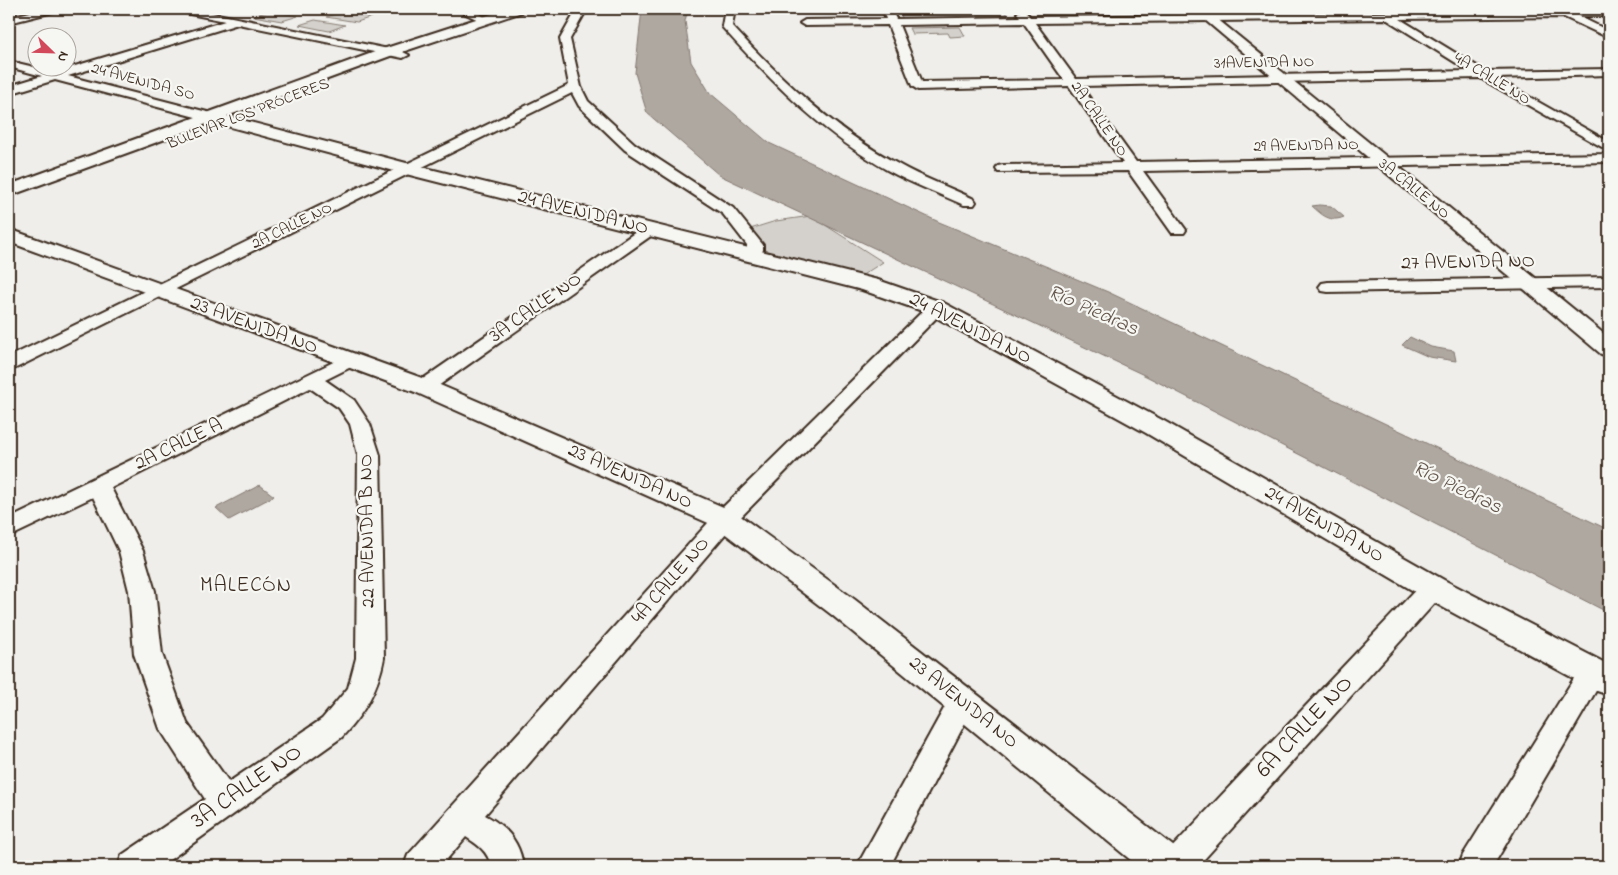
<svg xmlns="http://www.w3.org/2000/svg" width="1618" height="875" viewBox="0 0 1618 875" font-family="'Indie Flower',sans-serif">
<style>
.green{fill:#d4d1cc;stroke:#887e75}
.water{fill:#afa8a1;stroke:#81766d}
.lines{fill:none;stroke-linecap:round;stroke-linejoin:round}
.minor-casing{stroke:#3b2a1e;stroke-width:4}
.tertiary-casing{stroke:#3b2a1e;stroke-width:4}
.minor{fill:#f6f6f2;fill-rule:evenodd}
.tertiary{fill:#f6f6f2;fill-rule:evenodd}
.labels{text-anchor:middle;dominant-baseline:central;stroke-width:4.5;stroke-linejoin:round;paint-order:stroke}
.far-street-label{font-size:16px;fill:#3b2a1e;stroke:#f6f6f2}
.street-label{font-size:20px;fill:#3b2a1e;stroke:#f6f6f2}
.water-label{font-size:21px;font-style:italic;fill:#64564c;stroke:#f6f6f2}
.neighbourhood-label{font-size:21px;letter-spacing:1px;fill:#3b2a1e;stroke:#f6f6f2}
.near-street-label{font-size:24px;fill:#3b2a1e;stroke:#f6f6f2}
</style>
<rect width="100%" height="100%" fill="#efeeea"/>
<filter id="ink" filterUnits="userSpaceOnUse"><feTurbulence type="fractalNoise" baseFrequency=".02" numOctaves="2"/><feDisplacementMap in="SourceGraphic" scale="10" xChannelSelector="R" yChannelSelector="G"/><feConvolveMatrix kernelMatrix="1 2 1 2 8 2 1 2 1" color-interpolation-filters="sRGB"/></filter>
<g filter="url(#ink)">
<g class="green">
<path d="M 900,9 L 1004,9 L 1009,17 L 902,18 Z"/>
<path d="M 269,11 L 298,16 L 282,21 L 253,16 Z"/>
<path d="M 342,12 L 372,17 L 357,22 L 326,17 Z"/>
<path d="M 315,20 L 345,25 L 329,31 L 299,25 Z"/>
<path d="M 960,27 L 965,36 L 950,37 L 948,33 L 912,34 L 909,28 Z"/>
<path d="M 811,216 L 883,262 L 861,276 L 760,250 L 747,230 L 776,221 Z"/>
</g>
<g class="water">
<path d="M 642,9 L 688,9 L 685,21 L 691,62 L 710,93 L 769,143 L 939,222 L 1108,292 L 1609,530 L 1609,613 L 1146,376 L 719,175 L 647,113 L 635,73 Z"/>
<path d="M 1319,205 L 1331,206 L 1344,217 C 1330,223 1322,215 1312,206 Z"/>
<path d="M 1410,337 L 1431,347 L 1454,351 L 1456,361 L 1429,357 L 1402,345 Z"/>
<path d="M 260,485 L 274,496 L 229,520 L 216,508 Z"/>
</g>
<g class="lines">
<defs>
<g id="minor">
<path d="M 43,9 L 59,9 L 57,11 L 9,23 L 9,17 Z"/>
<path d="M 175,9 L 193,9 L 403,52 L 409,55 L 403,58 L 238,24 L 68,76 L 215,114 L 217,117 L 215,120 L 207,120 L 55,80 L 9,94 L 9,86 L 42,76 L 9,67 L 9,61 L 55,72 L 225,21 L 180,12 Z"/>
<path d="M 455,9 L 468,9 L 492,20 L 487,23 L 483,22 Z"/>
<path d="M 577,9 L 587,9 L 570,39 L 581,87 L 588,101 L 635,144 L 733,208 L 763,245 L 763,250 L 757,258 L 745,258 L 743,255 L 747,249 L 747,245 L 723,214 L 625,150 L 579,106 L 572,93 L 16,368 L 9,370 L 9,357 L 569,85 L 560,39 Z"/>
<path d="M 725,9 L 735,9 L 732,26 C 781,79 834,130 898,164 C 922,178 949,187 974,199 L 976,202 L 974,205 L 964,205 C 938,193 912,184 887,170 C 823,134 772,82 723,28 L 722,26 Z"/>
<path d="M 885,9 L 891,9 L 896,19 L 1020,17 L 1017,13 L 1022,10 L 1026,11 L 1030,17 L 1609,10 L 1609,16 L 1578,16 L 1609,31 L 1609,38 L 1564,17 L 1400,19 L 1485,71 L 1609,69 L 1609,75 L 1496,78 L 1609,142 L 1609,151 L 1480,78 L 1081,86 L 1136,162 L 1609,154 L 1609,162 L 1143,171 L 1186,230 L 1184,233 L 1172,233 L 1128,171 L 998,172 L 996,169 L 998,166 L 1003,165 L 1123,163 L 1069,86 L 918,90 L 912,86 L 888,25 L 805,26 L 800,23 L 805,20 L 886,19 L 883,11 ZM 1386,19 L 1469,71 L 1076,79 L 1035,23 ZM 1024,23 L 1064,80 L 922,82 L 899,25 Z"/>
<path d="M 649,225 L 655,227 L 657,230 L 655,233 L 431,391 L 424,393 L 417,391 L 414,387 L 417,383 L 643,227 Z"/>
<path d="M 1609,277 L 1609,287 L 1328,292 L 1322,291 L 1319,287 L 1322,283 L 1328,282 Z"/>
<path d="M 936,303 L 942,304 L 945,308 L 942,312 L 733,525 L 485,815 C 506,826 520,842 523,866 L 491,866 C 488,851 478,845 466,837 L 441,866 L 404,866 L 408,855 L 717,513 L 930,304 Z"/>
<path d="M 350,354 L 357,356 L 360,360 L 357,364 L 325,380 L 354,400 L 370,424 L 380,455 L 384,658 C 378,690 364,713 342,737 L 161,866 L 118,866 L 122,855 L 205,799 L 160,729 L 134,654 L 129,591 L 119,551 L 93,497 L 9,537 L 9,519 ZM 310,388 L 339,408 L 350,424 L 358,455 L 356,658 L 348,688 L 322,719 L 229,782 L 187,723 L 162,654 L 155,591 L 143,551 L 111,488 Z"/>
<path d="M 1433,579 L 1442,581 L 1446,588 L 1442,595 L 1198,866 L 1161,866 L 1165,855 L 1424,581 Z"/>
<path d="M 1593,661 L 1603,664 L 1607,672 L 1493,866 L 1459,866 L 1463,855 L 1583,664 Z"/>
<path d="M 962,690 L 972,694 L 976,702 L 890,866 L 857,866 L 952,694 Z"/>
</g>
<g id="tertiary">
<path d="M 507,9 L 524,9 L 522,12 L 393,55 L 227,116 L 414,165 L 878,280 L 944,303 L 1164,421 L 1444,580 L 1609,665 L 1609,695 L 1597,691 L 1422,596 L 1146,433 L 928,313 L 862,290 L 402,173 L 212,122 L 9,196 L 9,185 L 383,49 Z"/>
<path d="M 1192,9 L 1205,9 L 1609,338 L 1609,356 L 1601,354 Z"/>
<path d="M 9,229 L 433,382 L 735,512 L 854,599 L 1182,853 L 1188,866 L 1138,866 L 832,615 L 715,526 L 415,392 L 9,242 Z"/>
</g>
</defs>
<use href="#minor" class="minor-casing"/>
<use href="#tertiary" class="tertiary-casing"/>
<use href="#minor" class="minor"/>
<use href="#tertiary" class="tertiary"/>
</g>
</g>
<g class="labels">
<g class="far-street-label">
<text transform="translate(1264 63) rotate(-1)">31AVENIDA NO</text>
<text transform="translate(1492 79) rotate(31)">4A CALLE NO</text>
<text transform="translate(143 82) rotate(15)">24 AVENIDA SO</text>
<text transform="translate(248 114) rotate(-21)">BULEVAR LOS PRÓCERES</text>
<text transform="translate(1099 119) rotate(55)">2A CALLE NO</text>
<text transform="translate(1306 146) rotate(-1)">29 AVENIDA NO</text>
<text transform="translate(1414 189) rotate(39)">3A CALLE NO</text>
<text transform="translate(292 226) rotate(-26)">2A CALLE NO</text>
</g>
<g class="street-label">
<text transform="translate(583 213) rotate(14)">24 AVENIDA NO</text>
<text transform="translate(1468 263) rotate(-1)">27 AVENIDA NO</text>
<text transform="translate(536 308) rotate(-35)">3A CALLE NO</text>
<text transform="translate(254 326) rotate(20)">23 AVENIDA NO</text>
<text transform="translate(970 329) rotate(27)">24 AVENIDA NO</text>
<text transform="translate(179 445) rotate(-26)">2A CALLE A</text>
<text transform="translate(630 477) rotate(24)">23 AVENIDA NO</text>
<text transform="translate(1324 525) rotate(30)">24 AVENIDA NO</text>
<text transform="translate(368 531) rotate(-91)">22 AVENIDA B NO</text>
<text transform="translate(671 581) rotate(-49)">4A CALLE NO</text>
<text transform="translate(963 703) rotate(39)">23 AVENIDA NO</text>
</g>
<g class="water-label">
<text transform="translate(1093 311) rotate(24)">Río Piedras</text>
<text transform="translate(1457 488) rotate(26)">Río Piedras</text>
</g>
<g class="neighbourhood-label">
<text x="246" y="586">MALECÓN</text>
</g>
<g class="near-street-label">
<text transform="translate(1305 727) rotate(-47)">6A CALLE NO</text>
<text transform="translate(247 787) rotate(-35)">3A CALLE NO</text>
</g>
</g>
<rect width="1618" height="875" fill="none" stroke="#f6f6f2" stroke-width="30"/>
<rect x="15" y="15" width="1588" height="845" fill="none" stroke="#3b2a1e" stroke-width="2" filter="url(#ink)"/>
<g transform="translate(52 52) rotate(113)"><circle r="24" fill="#f6f6f2" stroke="#aba49d"/>
<path d="M0-4L9 19L0 12L-9 19Z" fill="#d1495b"/>
<text y="-8" font-size="14" font-weight="bold" text-anchor="middle" fill="#3b2a1e">N</text>
</g>
</svg>
